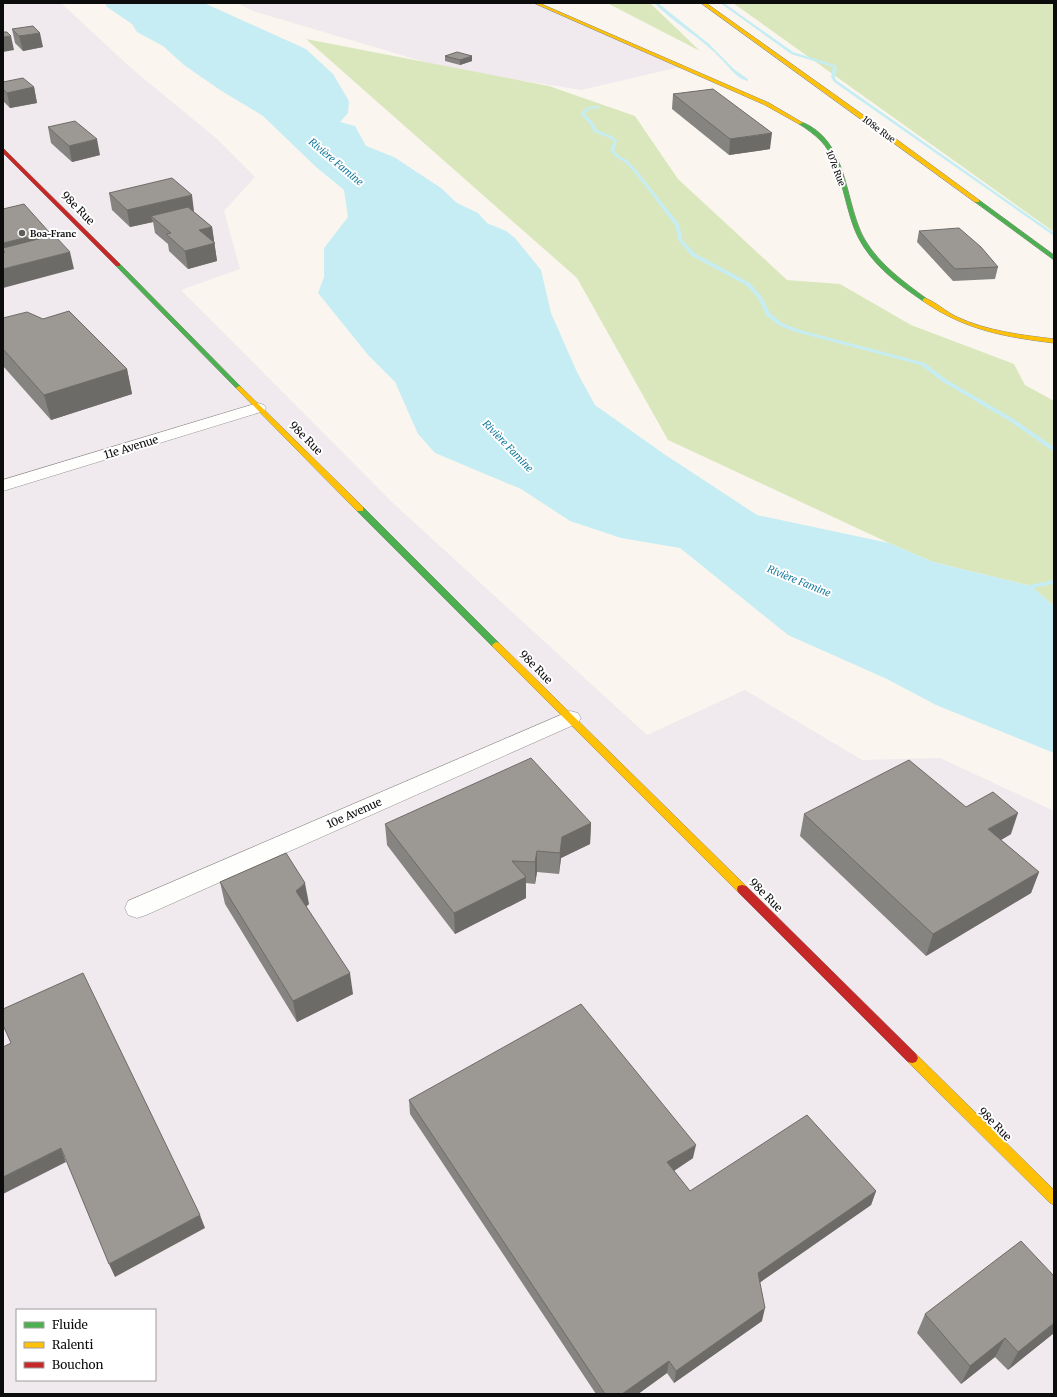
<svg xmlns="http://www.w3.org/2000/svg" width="1057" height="1397" viewBox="0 0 1057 1397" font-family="Merriweather,serif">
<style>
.industrial{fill:#f0e9ed;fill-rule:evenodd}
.forest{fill:#dae7bd}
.water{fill:#c6edf4}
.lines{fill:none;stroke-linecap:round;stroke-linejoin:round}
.stream{fill:#c6edf4;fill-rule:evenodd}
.street-casing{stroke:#93918e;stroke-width:1}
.fast-casing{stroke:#8a8885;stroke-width:1}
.slow-casing{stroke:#8a8885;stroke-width:1}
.jam-casing{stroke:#8a8885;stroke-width:1}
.street{fill:#fefefd;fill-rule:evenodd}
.fast{fill:#4caf50;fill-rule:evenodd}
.slow{fill:#ffc107;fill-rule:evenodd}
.jam{fill:#c62828;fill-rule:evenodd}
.wall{fill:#868480}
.shaded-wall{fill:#6d6b68}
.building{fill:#9c9995;stroke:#6d6b68}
.poi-dot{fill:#5f5e5b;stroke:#fff;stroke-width:1.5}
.labels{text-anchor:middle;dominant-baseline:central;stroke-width:4;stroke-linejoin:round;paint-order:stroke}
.far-street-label{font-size:9px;fill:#0c0c0c;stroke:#fff}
.far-poi-label{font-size:9px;font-weight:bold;fill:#0c0c0c;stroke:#fff;text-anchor:start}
.far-water-label{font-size:10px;font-style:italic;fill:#157b9e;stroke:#fff}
.street-label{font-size:11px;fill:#0c0c0c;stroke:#fff}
</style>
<rect width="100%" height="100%" fill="#faf6ef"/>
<g class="industrial">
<path d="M 3,3 L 61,3 L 131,68 L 217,139 L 255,177 L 224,211 L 240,269 L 181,290 L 395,505 L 647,735 L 745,690 L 862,760 L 940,758 L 1054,811 L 1054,1394 L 3,1394 ZM 17,1310 L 155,1310 L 155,1380 L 17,1380 Z"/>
<path d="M 236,3 L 531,3 L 680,67 L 581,90 L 445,68 L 253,11 Z"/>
</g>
<g class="forest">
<path d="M 607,3 L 650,3 L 700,51 L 609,4 Z"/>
<path d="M 733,3 L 1054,3 L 1054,232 Z"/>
<path d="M 306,39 L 549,86 L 635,116 L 678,179 L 787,280 L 840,284 L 911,325 L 1014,364 L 1025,385 L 1054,401 L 1054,606 L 1031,586 L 933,562 L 889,543 L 668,440 L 577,278 Z"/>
</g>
<path class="water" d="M 105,3 L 204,3 L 306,49 L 333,74 L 349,101 L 348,113 L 340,122 L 355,126 L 366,146 L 394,157 L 441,188 L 457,203 L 478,213 L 487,223 L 506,231 L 515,238 L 541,270 L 551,313 L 577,372 L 595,405 L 664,454 L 757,515 L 889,543 L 933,562 L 1031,586 L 1054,606 L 1054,753 L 936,705 L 887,679 L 788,635 L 680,548 L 621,538 L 570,521 L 521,489 L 435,453 L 418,434 L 395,382 L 368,355 L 318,293 L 324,277 L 324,248 L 348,217 L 344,190 L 316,167 L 263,116 L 220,90 L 184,65 L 163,46 L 137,32 L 132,24 L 107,7 Z"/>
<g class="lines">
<g class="stream">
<path d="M 654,3 L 658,3 L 709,44 L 735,70 L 748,79 L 748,81 C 738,80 729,67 722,60 C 702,38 675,24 654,3 Z"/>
<path d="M 720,3 L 724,3 L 793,52 L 835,65 L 837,68 L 835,77 L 836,80 L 1054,233 L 1054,236 L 834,82 L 831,77 L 833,67 L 791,54 Z"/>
<path d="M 600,106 L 600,108 L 590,109 L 586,112 L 585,115 L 592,121 L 597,130 L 609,135 L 617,140 L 614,150 L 618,155 L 628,161 L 638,172 L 679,224 L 683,241 L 696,254 L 750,283 L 762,297 L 770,313 L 782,323 L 800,330 L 925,363 L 947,380 L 1012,418 L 1054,447 L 1054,452 L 1008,420 L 943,382 L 921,365 L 796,332 L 778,325 L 766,315 L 758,298 L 746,285 L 692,256 L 679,241 L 675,225 L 636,174 L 626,163 L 616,157 L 610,150 L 614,141 L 607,137 L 594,132 L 589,123 L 581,115 L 583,110 L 589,107 Z"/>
<path d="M 1054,580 L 1054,584 L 1033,588 L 1027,593 L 1025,594 L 1022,592 L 1029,585 Z"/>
</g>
<defs>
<g id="street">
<path d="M 258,403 L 264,405 L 266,408 L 264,411 L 3,491 L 3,480 Z"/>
<path d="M 570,711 L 578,713 L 581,718 L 578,723 L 146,915 L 137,918 L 128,915 L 125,908 L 128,901 Z"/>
</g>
<g id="fast">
<path d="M 799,122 C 803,122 806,124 810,126 C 849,149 845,205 865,240 C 880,265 904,282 927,299 L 927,301 L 923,301 C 898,284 872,265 858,237 C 844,209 842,163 821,141 C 814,134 807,129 799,124 Z"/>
<path d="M 975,200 L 979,200 L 1054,255 L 1054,260 L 975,202 Z"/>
<path d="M 116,264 L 120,264 L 241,387 L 241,389 L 237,389 L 116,266 Z"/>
<path d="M 357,507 L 363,507 L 499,643 L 500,645 L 499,647 L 493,647 L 357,511 Z"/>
</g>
<g id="slow">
<path d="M 534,3 L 539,3 L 769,103 L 803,123 L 799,124 L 765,105 Z"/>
<path d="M 701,3 L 706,3 L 873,122 L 979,200 L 979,202 L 975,202 Z"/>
<path d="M 925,298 C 936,302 946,312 957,317 C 987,331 1021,335 1054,339 L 1054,343 C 1005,337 965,330 923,301 L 923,299 Z"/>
<path d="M 239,386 L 241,387 L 363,507 L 363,511 L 357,511 L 237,389 L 236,388 Z"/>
<path d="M 496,642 L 499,643 L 746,886 L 747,889 L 746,892 L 742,893 L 738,892 L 493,647 L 492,645 Z"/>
<path d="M 912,1053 L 916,1054 L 1054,1190 L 1054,1205 L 1050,1203 L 908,1062 L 906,1058 L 908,1054 Z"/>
</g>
<g id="jam">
<path d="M 3,148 L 120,264 L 120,266 L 116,266 L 3,153 Z"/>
<path d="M 742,885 L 746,886 L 916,1054 L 918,1058 L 916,1062 L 912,1063 L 908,1062 L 738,892 L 737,889 L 738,886 Z"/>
</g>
</defs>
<use href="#street" class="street-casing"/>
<use href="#fast" class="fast-casing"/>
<use href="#slow" class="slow-casing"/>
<use href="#jam" class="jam-casing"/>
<use href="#street" class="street"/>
<use href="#fast" class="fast"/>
<use href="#slow" class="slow"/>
<use href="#jam" class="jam"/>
</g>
<g class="wall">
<path d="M 12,29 L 43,47 L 23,51 L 15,43 Z"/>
<path d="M 445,56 L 472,56 L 472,61 L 460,65 L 445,61 Z"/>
<path d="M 3,82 L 34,87 L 37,103 L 10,108 L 3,101 Z"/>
<path d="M 673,94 L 770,149 L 729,155 L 672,109 Z"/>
<path d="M 48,127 L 100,155 L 72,162 L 51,143 Z"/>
<path d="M 109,193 L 194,211 L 194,212 L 212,227 L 217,261 L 188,269 L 169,251 L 168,244 L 155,233 L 153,222 L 130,227 L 112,210 Z"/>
<path d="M 919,231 L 998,267 L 995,279 L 953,281 L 917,242 Z"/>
<path d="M 3,318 L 43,319 L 127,369 L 132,394 L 51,420 L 3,366 Z"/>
<path d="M 804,814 L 1011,834 L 1001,840 L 1039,872 L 1031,893 L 926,956 L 800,836 Z"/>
<path d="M 591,823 L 590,844 L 561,858 L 559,874 L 537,872 L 535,884 L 526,883 L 526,898 L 455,934 L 387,845 L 385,824 Z"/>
<path d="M 220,882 L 309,904 L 306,906 L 353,994 L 297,1022 L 225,904 Z"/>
<path d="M 409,1100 L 693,1158 L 674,1171 L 690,1191 L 876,1191 L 871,1205 L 760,1282 L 762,1321 L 674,1383 L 667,1373 L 638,1394 L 596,1394 L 410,1114 Z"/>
<path d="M 925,1314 L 1054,1333 L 1008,1370 L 995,1357 L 961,1384 L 917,1333 Z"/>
</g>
<g class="shaded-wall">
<path d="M 40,33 L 43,47 L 23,51 L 19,36 Z"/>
<path d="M 11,36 L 14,50 L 3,52 L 3,37 Z"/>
<path d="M 472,56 L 472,61 L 460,65 L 460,60 Z"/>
<path d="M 34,87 L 37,103 L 10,108 L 7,93 Z"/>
<path d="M 772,133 L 770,149 L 729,155 L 730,139 Z"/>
<path d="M 97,139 L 100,155 L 72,162 L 69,146 Z"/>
<path d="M 192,195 L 194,211 L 157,221 L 151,216 L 153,222 L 130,227 L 127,210 Z"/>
<path d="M 212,227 L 217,261 L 188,269 L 185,251 L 199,230 Z"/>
<path d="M 49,232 L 52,244 L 5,252 L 3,250 L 3,243 Z"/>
<path d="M 70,252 L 74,269 L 3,288 L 3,269 Z"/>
<path d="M 127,369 L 132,394 L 51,420 L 44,395 Z"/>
<path d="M 1018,813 L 1011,834 L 982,851 L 988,829 Z"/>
<path d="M 591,823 L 590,844 L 561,858 L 559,874 L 560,853 L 562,837 Z"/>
<path d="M 537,851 L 537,872 L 535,884 L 535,862 Z"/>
<path d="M 1039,872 L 1031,893 L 926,956 L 933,934 Z"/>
<path d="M 526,877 L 526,898 L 455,934 L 454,913 Z"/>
<path d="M 305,883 L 309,904 L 300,912 L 296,891 Z"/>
<path d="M 350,973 L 353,994 L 297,1022 L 293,1001 Z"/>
<path d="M 696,1145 L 693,1158 L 666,1176 L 667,1162 Z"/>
<path d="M 61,1148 L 66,1162 L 3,1194 L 3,1177 Z"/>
<path d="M 876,1191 L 871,1205 L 755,1286 L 758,1273 Z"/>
<path d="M 200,1215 L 205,1228 L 115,1277 L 109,1264 Z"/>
<path d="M 765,1308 L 762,1321 L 674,1383 L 676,1371 Z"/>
<path d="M 1054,1323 L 1054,1333 L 1008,1370 L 1018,1352 Z"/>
<path d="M 1005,1338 L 995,1357 L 961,1384 L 970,1366 Z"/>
<path d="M 669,1361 L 667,1373 L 638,1394 L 622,1394 Z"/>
</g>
<g class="building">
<path d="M 33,26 L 40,33 L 19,36 L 12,29 Z"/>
<path d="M 3,32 L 7,32 L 11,36 L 3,37 Z"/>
<path d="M 457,52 L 472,56 L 460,60 L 445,56 Z"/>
<path d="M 23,78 L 34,87 L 7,93 L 3,89 L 3,82 Z"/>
<path d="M 713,89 L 772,133 L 730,139 L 673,94 Z"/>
<path d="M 75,121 L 97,139 L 69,146 L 48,127 Z"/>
<path d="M 172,178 L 192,195 L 127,210 L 109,193 Z"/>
<path d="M 24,204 L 49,232 L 3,243 L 3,209 Z"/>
<path d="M 188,207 L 212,227 L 199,230 L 215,243 L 185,251 L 166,234 L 171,233 L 151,216 Z"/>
<path d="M 959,228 L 981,247 L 998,267 L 955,269 L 919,231 Z"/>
<path d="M 54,235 L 70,252 L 3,269 L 3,252 L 5,252 L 3,250 L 3,248 Z"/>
<path d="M 69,311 L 127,369 L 44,395 L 3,349 L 3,318 L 27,312 L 43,319 Z"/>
<path d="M 531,758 L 591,823 L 562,837 L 560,853 L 537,851 L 535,862 L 512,861 L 526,877 L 454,913 L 385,824 Z"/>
<path d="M 909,760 L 966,807 L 993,792 L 1018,813 L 988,829 L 1039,872 L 933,934 L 804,814 Z"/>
<path d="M 286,853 L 305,883 L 296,891 L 350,973 L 293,1001 L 220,882 Z"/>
<path d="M 83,973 L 200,1215 L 109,1264 L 61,1148 L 3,1177 L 3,1047 L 11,1043 L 3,1025 L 3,1009 Z"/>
<path d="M 581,1004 L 696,1145 L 667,1162 L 690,1191 L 807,1115 L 876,1191 L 758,1273 L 765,1308 L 676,1371 L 669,1361 L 622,1394 L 605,1394 L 409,1100 Z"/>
<path d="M 1021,1241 L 1054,1276 L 1054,1323 L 1018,1352 L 1005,1338 L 970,1366 L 925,1314 Z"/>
</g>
<circle class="poi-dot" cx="22" cy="233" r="4"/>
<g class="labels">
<g class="far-street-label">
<text transform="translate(879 129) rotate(36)">108e Rue</text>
<text transform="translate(836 168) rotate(69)">107e Rue</text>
</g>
<g class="far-poi-label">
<text x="30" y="233">Boa-Franc</text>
</g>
<g class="far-water-label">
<text transform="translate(336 162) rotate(40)">Rivière Famine</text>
<text transform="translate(508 446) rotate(46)">Rivière Famine</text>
<text transform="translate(799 581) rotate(22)">Rivière Famine</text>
</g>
<g class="street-label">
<text transform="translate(78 208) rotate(45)">98e Rue</text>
<text transform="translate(306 438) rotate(45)">98e Rue</text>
<text transform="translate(131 447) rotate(-17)">11e Avenue</text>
<text transform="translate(536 667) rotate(45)">98e Rue</text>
<text transform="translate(354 813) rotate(-24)">10e Avenue</text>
<text transform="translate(766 895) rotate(45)">98e Rue</text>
<text transform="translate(995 1124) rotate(45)">98e Rue</text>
</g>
</g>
<rect width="1057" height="1397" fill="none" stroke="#0c0c0c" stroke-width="8"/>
<rect x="16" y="1309" width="140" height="72" fill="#ffffff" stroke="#9e9e9e"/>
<rect x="24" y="1322" width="20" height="6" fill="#4caf50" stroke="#9e9e9e"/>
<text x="52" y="1329" font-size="12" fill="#0c0c0c">Fluide</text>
<rect x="24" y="1342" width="20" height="6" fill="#ffc107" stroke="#9e9e9e"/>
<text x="52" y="1349" font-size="12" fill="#0c0c0c">Ralenti</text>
<rect x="24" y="1362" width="20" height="6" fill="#c62828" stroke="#9e9e9e"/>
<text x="52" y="1369" font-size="12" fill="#0c0c0c">Bouchon</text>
</svg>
